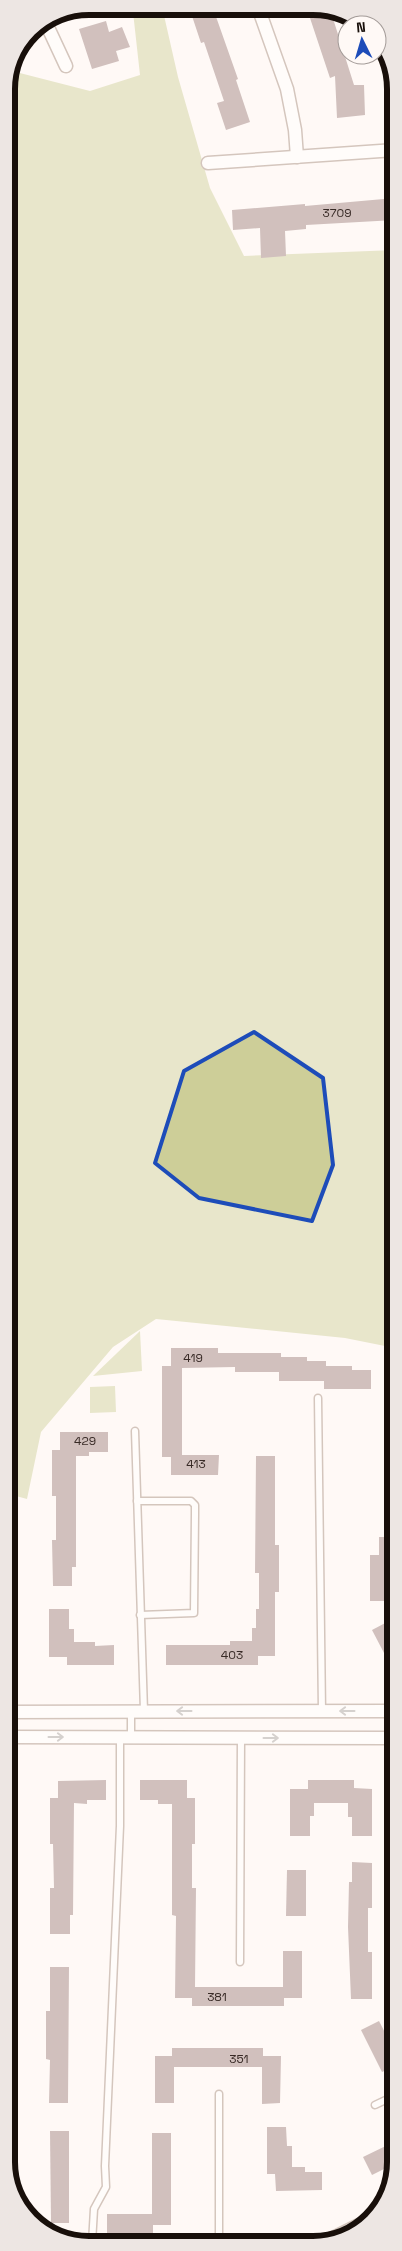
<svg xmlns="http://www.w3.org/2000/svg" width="402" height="2251" viewBox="0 0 402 2251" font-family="'Space Grotesk',sans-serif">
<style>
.green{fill:#cdce98}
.building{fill:#997a79}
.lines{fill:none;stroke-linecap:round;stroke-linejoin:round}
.service-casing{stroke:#a18779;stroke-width:9}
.minor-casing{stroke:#a18779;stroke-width:15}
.service{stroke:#fff;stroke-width:6}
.minor{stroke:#fff;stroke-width:12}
.oneway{stroke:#a39f9d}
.marked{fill:none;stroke:#1d4cb9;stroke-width:4;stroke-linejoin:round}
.labels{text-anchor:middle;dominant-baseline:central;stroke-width:4.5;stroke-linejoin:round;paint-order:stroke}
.number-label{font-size:12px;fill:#382a26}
.rim{fill:none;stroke:#180f0a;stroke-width:6}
</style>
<rect width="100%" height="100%" fill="#fff9f6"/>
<g class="green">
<path d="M 163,11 L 178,77 L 210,188 L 244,256 L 395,250 L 395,1348 L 345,1338 L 156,1319 L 113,1347 L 41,1432 L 27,1499 L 16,1496 L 7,1431 L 6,84 L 12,71 L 90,91 L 140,75 L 133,12 Z"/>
<path d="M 140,1331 L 142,1371 L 93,1376 Z"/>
<path d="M 115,1386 L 116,1412 L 90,1413 L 90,1387 Z"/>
</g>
<g class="building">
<path d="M 307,9 L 330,9 L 354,85 L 364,85 L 365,115 L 337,118 L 335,76 L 330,78 Z"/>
<path d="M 208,11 L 214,11 L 238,79 L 236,80 L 250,122 L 226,130 L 217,103 L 224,101 L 204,42 L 201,43 L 192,16 Z"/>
<path d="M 106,21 L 109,32 L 122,27 L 130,47 L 116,51 L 119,61 L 92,69 L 79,29 Z"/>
<path d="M 395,198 L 395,220 L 306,225 L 306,229 L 285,231 L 286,256 L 261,258 L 260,228 L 233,230 L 232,210 L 305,204 L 305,206 Z"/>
<path d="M 171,1348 L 218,1348 L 218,1353 L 281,1353 L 281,1357 L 307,1357 L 307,1361 L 326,1361 L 326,1366 L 352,1366 L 352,1370 L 371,1370 L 371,1389 L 324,1389 L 324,1381 L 279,1381 L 279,1372 L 235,1372 L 235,1367 L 182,1368 L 182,1455 L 219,1455 L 218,1475 L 171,1475 L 171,1457 L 162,1457 L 162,1366 L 171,1366 Z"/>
<path d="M 60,1432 L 108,1432 L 108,1452 L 89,1452 L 89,1456 L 76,1456 L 76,1567 L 72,1567 L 72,1586 L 53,1586 L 52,1540 L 56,1540 L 56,1496 L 52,1496 L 52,1450 L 60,1450 Z"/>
<path d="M 256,1456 L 275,1456 L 275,1545 L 279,1545 L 279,1592 L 275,1592 L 275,1656 L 258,1656 L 258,1665 L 166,1665 L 166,1645 L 230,1645 L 230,1641 L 252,1641 L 252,1628 L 256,1628 L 256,1609 L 259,1609 L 259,1573 L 255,1573 Z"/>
<path d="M 379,1537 L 395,1537 L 394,1582 L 390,1582 L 390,1601 L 370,1601 L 370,1555 L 379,1555 Z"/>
<path d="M 49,1609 L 69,1609 L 69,1629 L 74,1629 L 74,1642 L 95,1642 L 95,1646 L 114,1645 L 114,1665 L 67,1665 L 67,1657 L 49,1657 Z"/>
<path d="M 389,1621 L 395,1632 L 395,1674 L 372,1630 Z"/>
<path d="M 106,1780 L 106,1800 L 87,1800 L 87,1804 L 74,1803 L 73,1915 L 70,1915 L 70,1934 L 50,1934 L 50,1888 L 54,1888 L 53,1844 L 50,1844 L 50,1798 L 58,1798 L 58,1781 Z"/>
<path d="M 140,1780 L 187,1780 L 187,1798 L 195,1798 L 195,1844 L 192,1844 L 192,1888 L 196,1888 L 195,1987 L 283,1987 L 283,1951 L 302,1951 L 302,1998 L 284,1998 L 284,2006 L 192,2006 L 192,1998 L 175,1998 L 176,1916 L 172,1915 L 172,1804 L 158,1804 L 158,1800 L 140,1800 Z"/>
<path d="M 308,1780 L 354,1780 L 354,1788 L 372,1789 L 372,1836 L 352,1836 L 352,1817 L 348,1817 L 348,1803 L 314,1803 L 314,1816 L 310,1816 L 310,1836 L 290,1836 L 290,1789 L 308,1789 Z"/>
<path d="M 352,1862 L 372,1863 L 372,1908 L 368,1908 L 368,1952 L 372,1952 L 372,1999 L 351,1999 L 348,1927 L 349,1882 L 352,1882 Z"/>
<path d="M 287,1870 L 306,1870 L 306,1916 L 286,1916 Z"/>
<path d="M 50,1967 L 69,1967 L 68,2103 L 49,2103 L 50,2060 L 46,2059 L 46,2011 L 50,2011 Z"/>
<path d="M 379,2021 L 396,2054 L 396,2066 L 382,2072 L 361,2030 Z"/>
<path d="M 172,2048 L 263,2048 L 263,2056 L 281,2056 L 280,2103 L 262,2104 L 262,2067 L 174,2067 L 174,2103 L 155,2103 L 155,2056 L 172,2056 Z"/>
<path d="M 267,2127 L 286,2127 L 287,2146 L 292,2146 L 292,2167 L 305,2167 L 305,2172 L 322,2172 L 322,2190 L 276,2191 L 275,2174 L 267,2174 Z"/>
<path d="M 50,2131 L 69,2131 L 69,2223 L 51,2223 Z"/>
<path d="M 152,2133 L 171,2133 L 171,2225 L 153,2225 L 153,2233 L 107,2234 L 107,2214 L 152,2214 Z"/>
<path d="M 396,2141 L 396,2163 L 372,2175 L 363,2157 Z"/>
</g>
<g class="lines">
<defs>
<g id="service">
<path d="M 318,1398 L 322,1711"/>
<path d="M 135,1431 L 144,1711"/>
<path d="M 137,1501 L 191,1501 L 195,1505 L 195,1514 L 194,1613 L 140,1615"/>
<path d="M 131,1712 L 131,1737"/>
<path d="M 240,1962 L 241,1738"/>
<path d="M 219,2094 L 219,2244"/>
<path d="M 375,2105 L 396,2095"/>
<path d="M 92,2243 L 94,2209 L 106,2187 L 105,2166 L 120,1826 L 120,1737"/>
</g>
<g id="minor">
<path d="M 259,10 L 287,89 L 295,130 L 297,157"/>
<path d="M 45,21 L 66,66"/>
<path d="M 208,163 L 395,150"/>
<path d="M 7,1712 L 395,1711"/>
<path d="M 7,1737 L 395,1738"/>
<path d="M 321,2244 L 375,2217"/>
</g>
</defs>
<use href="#service" class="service-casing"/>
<use href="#minor" class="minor-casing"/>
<use href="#service" class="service"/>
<use href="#minor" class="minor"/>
</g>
<defs><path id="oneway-shaft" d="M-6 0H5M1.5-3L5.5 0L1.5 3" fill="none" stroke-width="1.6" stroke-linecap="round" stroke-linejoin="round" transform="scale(1.25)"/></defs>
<g class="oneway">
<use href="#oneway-shaft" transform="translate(184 1711) rotate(-180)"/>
<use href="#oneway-shaft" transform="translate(347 1711) rotate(180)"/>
<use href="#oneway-shaft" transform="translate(56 1737)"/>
<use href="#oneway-shaft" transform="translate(271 1738)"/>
</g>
<path d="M0 0H402V2251H0ZM 254,1032 L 323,1078 L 333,1165 L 312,1221 L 199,1198 L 155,1163 L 184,1071 Z" fill="#fff9f6" fill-opacity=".55" fill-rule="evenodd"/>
<path class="marked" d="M 254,1032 L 323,1078 L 333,1165 L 312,1221 L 199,1198 L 155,1163 L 184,1071 Z"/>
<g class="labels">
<g class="number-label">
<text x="337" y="213">3709</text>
<text x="193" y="1358">419</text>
<text x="85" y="1441">429</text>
<text x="196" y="1464">413</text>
<text x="232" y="1655">403</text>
<text x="217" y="1997">381</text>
<text x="239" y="2059">351</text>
</g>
</g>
<path d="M0 0H402V2251H0ZM89 15H313A74 74 0 0 1 387 89V2162A74 74 0 0 1 313 2236H89A74 74 0 0 1 15 2162V89A74 74 0 0 1 89 15Z" fill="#ede6e3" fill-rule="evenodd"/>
<path class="rim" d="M89 15H313A74 74 0 0 1 387 89V2162A74 74 0 0 1 313 2236H89A74 74 0 0 1 15 2162V89A74 74 0 0 1 89 15Z"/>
<g transform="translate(362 40) rotate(355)"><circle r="24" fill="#fff9f6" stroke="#a39b98"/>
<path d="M0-4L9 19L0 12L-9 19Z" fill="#1d4cb9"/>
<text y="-8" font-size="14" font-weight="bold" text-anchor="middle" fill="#180f0a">N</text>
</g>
</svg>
